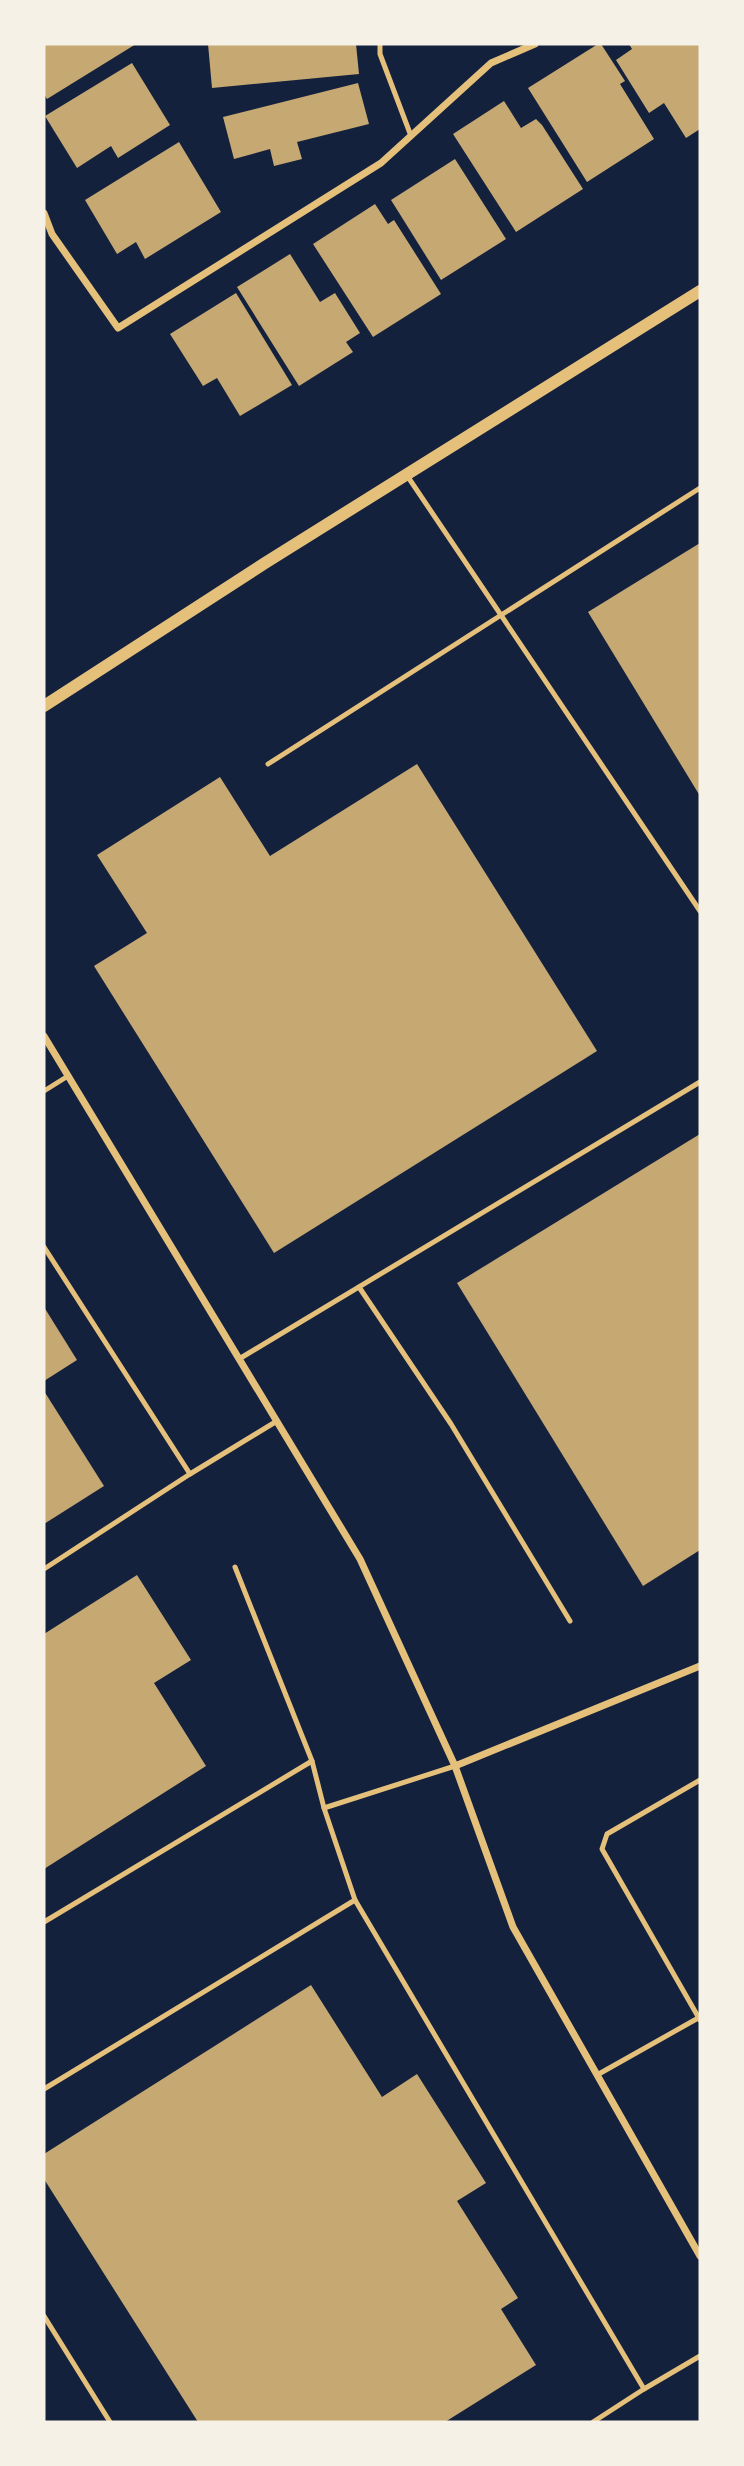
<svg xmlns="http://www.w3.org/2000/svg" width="744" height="2466" viewBox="0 0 744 2466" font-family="Bitter,serif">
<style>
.building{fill:#c6a872}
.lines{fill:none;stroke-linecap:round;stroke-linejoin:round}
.service{stroke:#e5c07b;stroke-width:5}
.minor{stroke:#e5c07b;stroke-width:7}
.tertiary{stroke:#e5c07b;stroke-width:12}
</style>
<rect width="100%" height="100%" fill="#14213d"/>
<g class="building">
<path d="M 44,44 L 136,44 L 47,99 L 44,94 Z"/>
<path d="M 208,44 L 356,44 L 359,74 L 212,88 Z"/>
<path d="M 598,44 L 601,44 L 625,81 L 620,84 L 654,139 L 587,182 L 528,88 Z"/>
<path d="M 629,44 L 698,44 L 700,48 L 700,129 L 686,138 L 664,103 L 649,113 L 616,60 L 632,49 Z"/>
<path d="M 132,63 L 170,125 L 118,158 L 111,146 L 77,168 L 45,116 Z"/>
<path d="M 358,83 L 369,124 L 297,142 L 302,159 L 274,166 L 270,149 L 234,159 L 223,117 Z"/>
<path d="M 504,101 L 521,128 L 536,119 L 542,125 L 583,189 L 516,232 L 453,134 Z"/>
<path d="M 179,142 L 221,212 L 145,259 L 136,242 L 117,254 L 85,200 Z"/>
<path d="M 455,159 L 506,239 L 441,280 L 391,200 Z"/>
<path d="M 375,204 L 388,224 L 394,220 L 441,294 L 373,337 L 313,244 Z"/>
<path d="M 290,254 L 320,302 L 335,293 L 360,333 L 346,342 L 353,352 L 299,386 L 237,287 Z"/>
<path d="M 236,293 L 292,385 L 240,416 L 217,378 L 203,386 L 170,334 Z"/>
<path d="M 700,543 L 700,796 L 588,612 Z"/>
<path d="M 417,764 L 597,1051 L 274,1253 L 94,966 L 147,933 L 97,855 L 220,777 L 270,856 Z"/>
<path d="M 700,1134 L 700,1550 L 643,1586 L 457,1283 Z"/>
<path d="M 44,1307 L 77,1360 L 44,1381 Z"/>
<path d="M 44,1391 L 104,1486 L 44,1524 Z"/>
<path d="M 137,1575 L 191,1660 L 154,1683 L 206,1766 L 44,1869 L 44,1634 Z"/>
<path d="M 311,1985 L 382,2097 L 417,2074 L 486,2183 L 457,2201 L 518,2298 L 501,2309 L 536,2365 L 445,2422 L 198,2422 L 44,2179 L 44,2154 Z"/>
</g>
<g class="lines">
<g class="service">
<path d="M 380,44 L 380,54 L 411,136"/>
<path d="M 406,474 L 700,911"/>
<path d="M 268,764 L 700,488"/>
<path d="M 44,1091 L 68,1076"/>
<path d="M 44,1247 L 190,1474 L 277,1421"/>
<path d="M 359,1287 L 451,1424 L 570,1621"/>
<path d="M 239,1359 L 700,1082"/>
<path d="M 235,1567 L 312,1761"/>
<path d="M 44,1569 L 190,1474"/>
<path d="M 455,1766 L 324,1808 L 355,1900 L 644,2389 L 700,2356"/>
<path d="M 700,1780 L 607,1834 L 602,1849 L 700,2020"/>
<path d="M 44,1922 L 312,1761 L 324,1808"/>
<path d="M 597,2075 L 700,2017"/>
<path d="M 44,2089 L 355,1900"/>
<path d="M 44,2316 L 110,2422"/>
<path d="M 593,2422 L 644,2389"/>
</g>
<g class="minor">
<path d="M 44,213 L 52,234 L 118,328 L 381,163 L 491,63 L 535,44"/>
<path d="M 44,1036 L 360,1559 L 455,1766 L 513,1927 L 700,2256"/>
<path d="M 455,1766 L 700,1666"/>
</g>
<path class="tertiary" d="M 44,706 L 265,563 L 700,291"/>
</g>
<rect width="744" height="2466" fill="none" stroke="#f6f1e7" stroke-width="91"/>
</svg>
